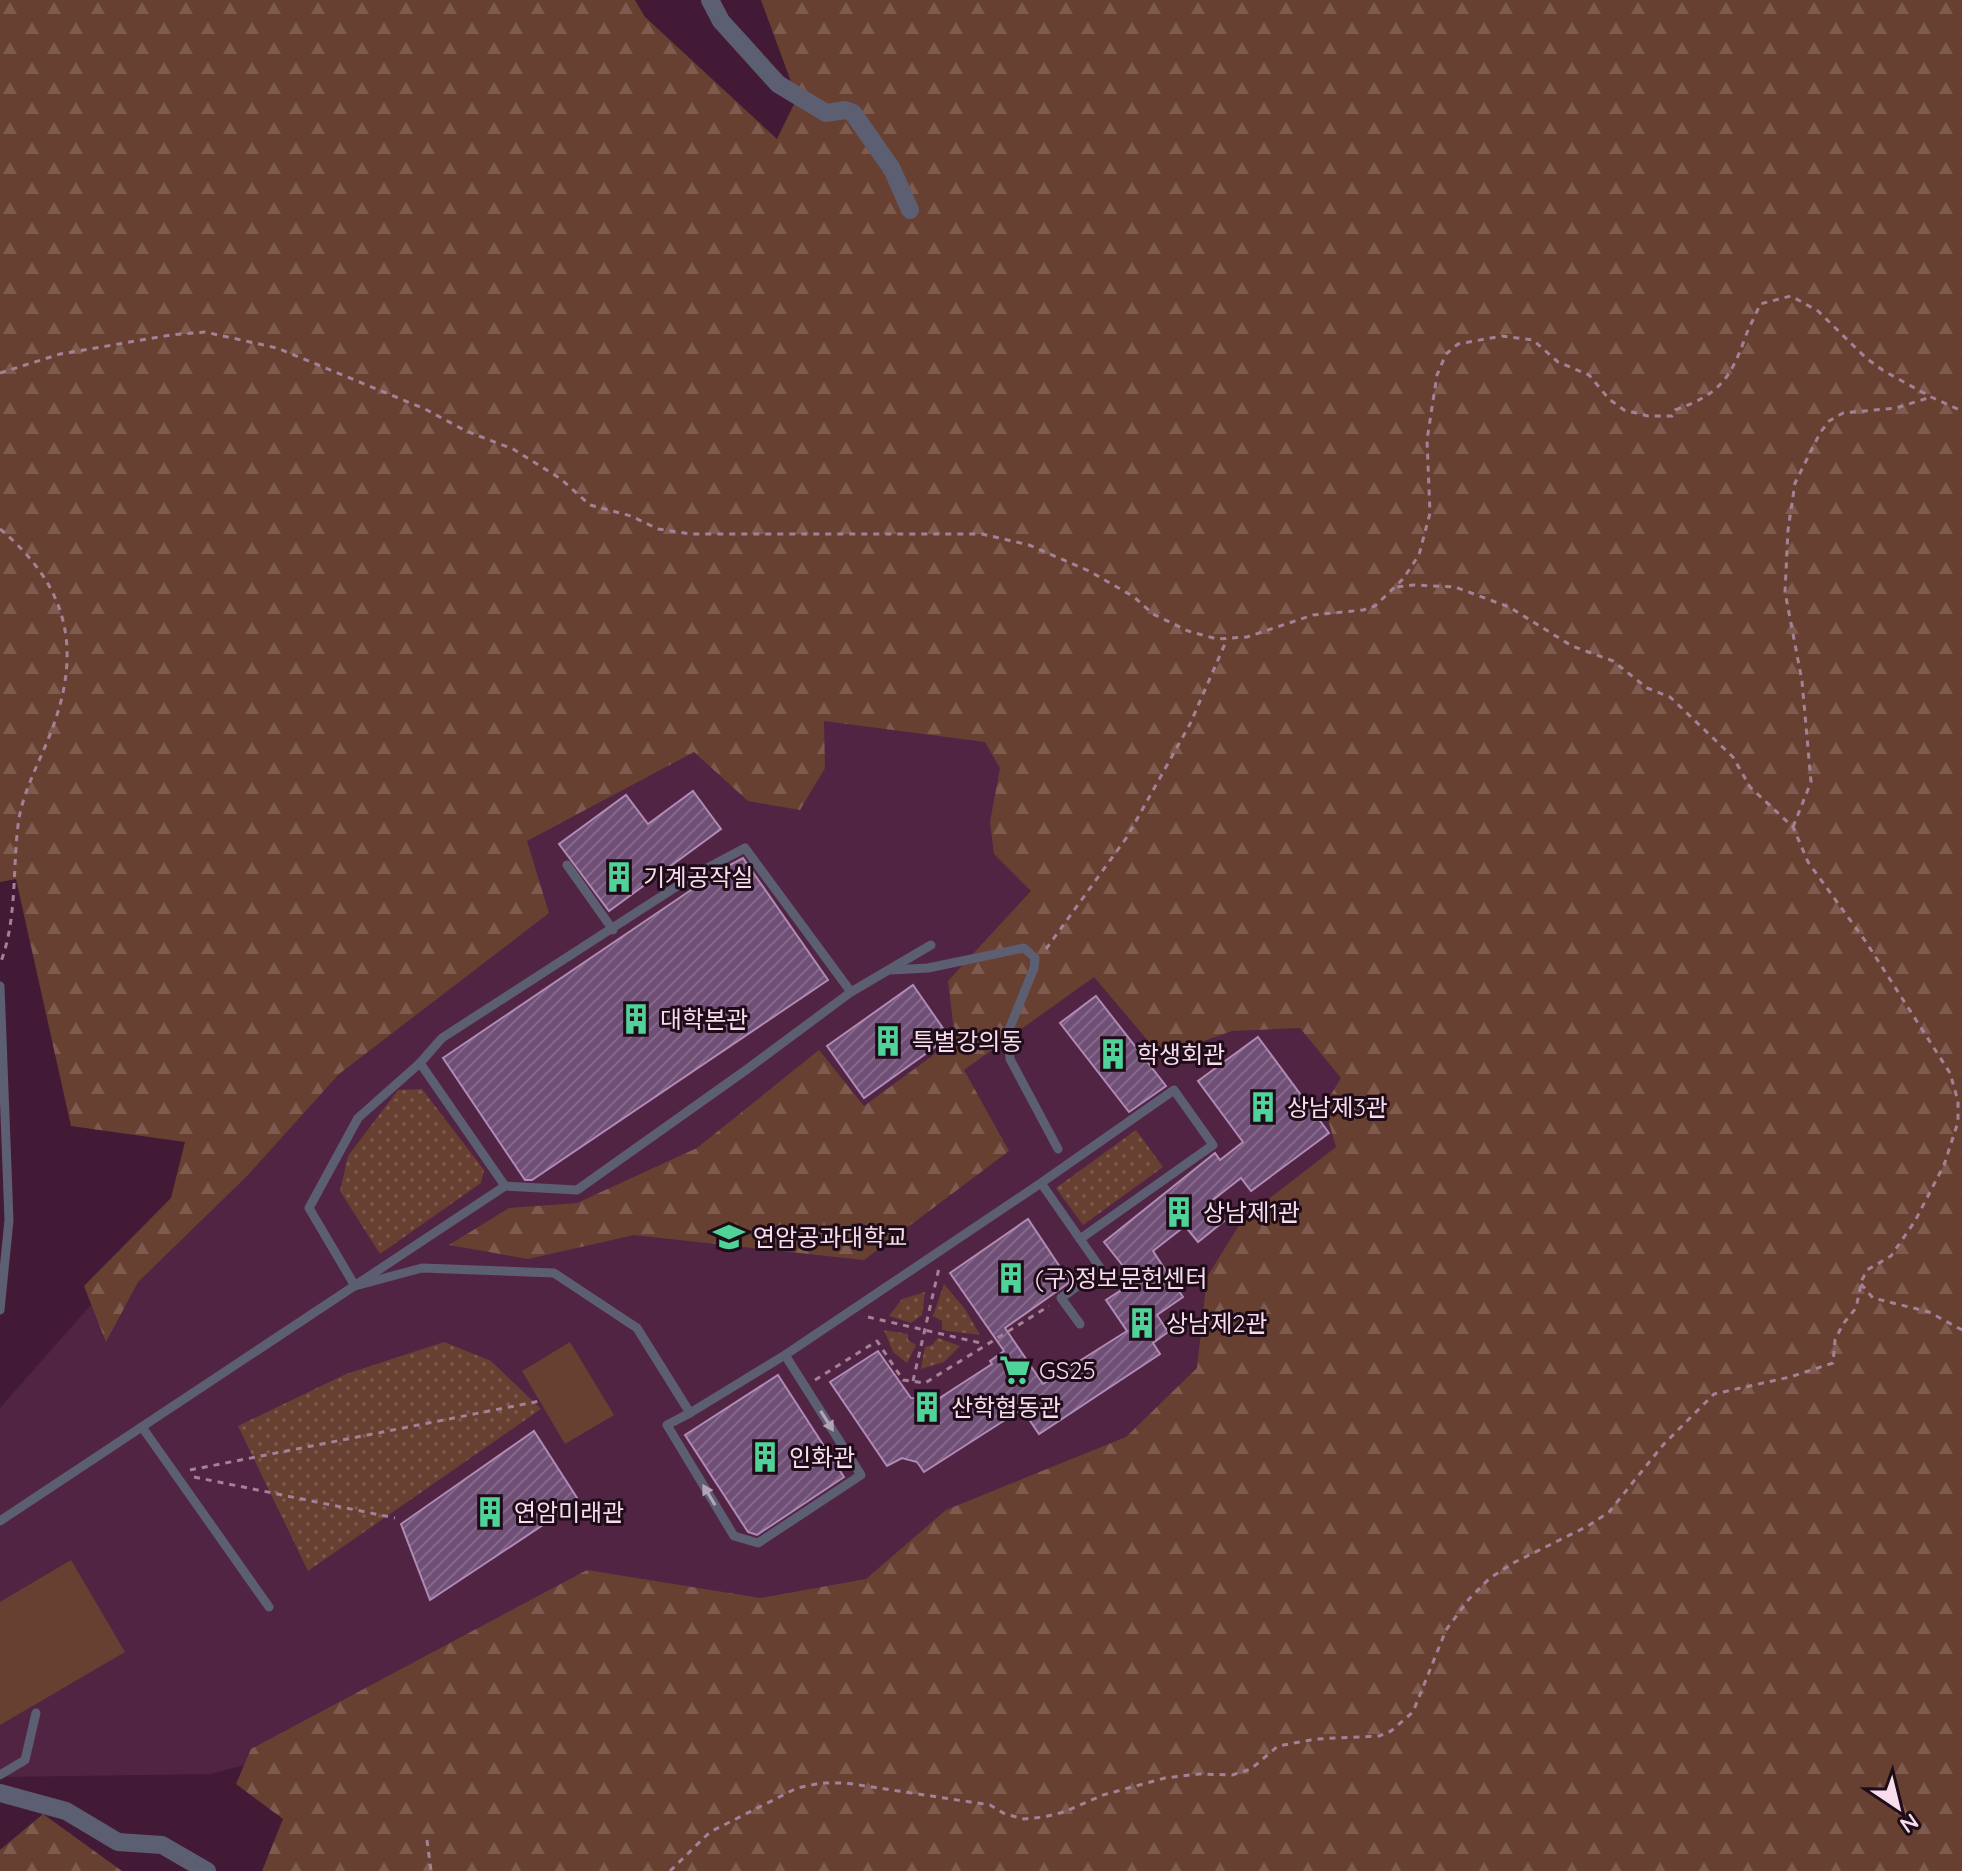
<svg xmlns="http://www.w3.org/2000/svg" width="1962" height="1871" viewBox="0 0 1962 1871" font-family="Quicksand,'Noto Sans KR',sans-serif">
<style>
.built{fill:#522443}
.grass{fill:url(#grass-dots)}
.forest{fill:url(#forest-firs)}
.pitch{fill:#684031}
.building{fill:url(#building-hatch);stroke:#af8bb6;stroke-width:2}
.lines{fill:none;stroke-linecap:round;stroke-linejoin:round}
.path{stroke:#a38297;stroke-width:3;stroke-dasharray:6 6;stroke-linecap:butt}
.lane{stroke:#5c5e72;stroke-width:9}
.street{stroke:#5c5e72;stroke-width:18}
.oneway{fill:#b2a4b6}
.labels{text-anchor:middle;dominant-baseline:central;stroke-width:6;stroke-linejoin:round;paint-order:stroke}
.poi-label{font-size:24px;fill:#f8dded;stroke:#1e0c18;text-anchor:start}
</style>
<defs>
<pattern id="grass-dots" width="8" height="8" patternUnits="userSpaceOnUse" patternTransform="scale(2)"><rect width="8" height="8" fill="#684031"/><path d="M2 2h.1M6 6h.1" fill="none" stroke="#7e5b4f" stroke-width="1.8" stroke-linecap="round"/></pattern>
<pattern id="forest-firs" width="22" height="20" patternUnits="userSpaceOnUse" patternTransform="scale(2)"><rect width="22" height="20" fill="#684031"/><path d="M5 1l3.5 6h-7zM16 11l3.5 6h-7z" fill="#7e5b4f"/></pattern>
<pattern id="building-hatch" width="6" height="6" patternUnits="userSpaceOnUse" patternTransform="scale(2)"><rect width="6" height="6" fill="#704f76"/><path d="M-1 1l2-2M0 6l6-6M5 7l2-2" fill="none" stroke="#85688a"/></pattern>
</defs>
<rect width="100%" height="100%" fill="#421a36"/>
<path class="built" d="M 670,702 L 1090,719 L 1408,1066 L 1187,1444 L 823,1608 L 211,1774 L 0,1777 L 0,1408 L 396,959 Z"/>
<g class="grass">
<path d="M 422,1089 L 484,1170 L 481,1183 L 380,1254 L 340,1191 L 348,1156 L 398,1090 Z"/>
<path d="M 1136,1130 L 1163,1167 L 1083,1225 L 1056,1188 Z"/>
<path d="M 944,1284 L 965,1309 L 980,1335 L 942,1330 L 942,1321 L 933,1316 Z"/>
<path d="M 925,1292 L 922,1315 L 911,1323 L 889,1316 L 902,1299 Z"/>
<path d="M 884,1330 L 908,1334 L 908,1340 L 916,1345 L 907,1363 L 893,1352 Z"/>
<path d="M 938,1338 L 960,1346 L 944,1362 L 921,1369 L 925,1347 L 932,1345 Z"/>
<path d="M 444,1342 L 491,1361 L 541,1409 L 308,1571 L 238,1426 L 346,1374 Z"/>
</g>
<g class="forest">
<path d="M 0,0 L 635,0 L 645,17 L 777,139 L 797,98 L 761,0 L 1962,0 L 1962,1871 L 262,1871 L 283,1819 L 236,1784 L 251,1749 L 587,1570 L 760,1598 L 866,1579 L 946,1510 L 1126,1437 L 1197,1368 L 1207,1277 L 1243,1219 L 1336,1147 L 1324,1106 L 1341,1078 L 1300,1028 L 1232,1031 L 1161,1056 L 1094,977 L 964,1070 L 1009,1151 L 864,1260 L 634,1235 L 528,1259 L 449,1245 L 509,1208 L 577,1203 L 697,1148 L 819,1050 L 864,1106 L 955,1039 L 948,981 L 1031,891 L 994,854 L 990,822 L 1000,768 L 985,742 L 824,721 L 825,768 L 800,810 L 748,801 L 694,752 L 527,841 L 549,913 L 339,1074 L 246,1177 L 138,1282 L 106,1342 L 84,1286 L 171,1198 L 185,1142 L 71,1126 L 16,879 L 0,882 Z"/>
<path d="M 43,1814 L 122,1871 L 0,1871 L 0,1850 Z"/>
</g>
<g class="pitch">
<path d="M 570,1342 L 614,1415 L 565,1444 L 522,1371 Z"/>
<path d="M 71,1560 L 125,1652 L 0,1725 L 0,1602 Z"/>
</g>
<g class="building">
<path d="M 693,791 L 721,829 L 609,911 L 559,844 L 626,795 L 648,824 Z"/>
<path d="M 743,858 L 828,980 L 532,1180 L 525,1180 L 443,1058 L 722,869 Z"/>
<path d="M 913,985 L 949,1037 L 864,1098 L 827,1046 Z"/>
<path d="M 1096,996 L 1166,1086 L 1129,1112 L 1060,1023 Z"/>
<path d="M 1258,1037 L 1329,1133 L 1251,1191 L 1241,1178 L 1209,1203 L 1224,1221 L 1198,1242 L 1185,1226 L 1153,1251 L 1183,1297 L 1157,1315 L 1168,1332 L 1153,1343 L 1160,1354 L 1039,1434 L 1022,1409 L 924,1472 L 917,1462 L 902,1458 L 887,1466 L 830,1382 L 878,1351 L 911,1398 L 938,1399 L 992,1364 L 990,1361 L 1004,1351 L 950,1273 L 1028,1219 L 1070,1282 L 1005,1328 L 1043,1384 L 1127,1331 L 1106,1300 L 1135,1281 L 1104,1242 L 1215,1153 L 1220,1160 L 1243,1142 L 1198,1081 Z"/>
<path d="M 778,1375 L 844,1477 L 757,1535 L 748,1532 L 685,1435 Z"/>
<path d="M 534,1431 L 579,1501 L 430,1600 L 401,1524 Z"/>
</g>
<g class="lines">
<g class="path">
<path d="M 0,373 L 60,354 L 171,335 L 205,332 L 277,348 L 425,409 L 466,431 L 513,449 L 561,479 L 590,505 L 631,516 L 658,529 L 691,534 L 982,534 L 1029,545 L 1089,571 L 1134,597 L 1153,614 L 1188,631 L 1217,639 L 1247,637 L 1313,615 L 1363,610 L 1375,606 L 1403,579 L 1419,555 L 1430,513 L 1427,440 L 1437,375 L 1446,354 L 1458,344 L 1502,336 L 1533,340 L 1558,362 L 1589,375 L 1609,399 L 1624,410 L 1648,416 L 1672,416 L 1675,410 C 1718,395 1730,380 1745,338 C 1749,326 1756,315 1760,304 L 1791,296 L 1818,311 L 1866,358 L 1884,371 L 1931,397 L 1962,411"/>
<path d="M 0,529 C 68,586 83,649 51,732 C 40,761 25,787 19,818 C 12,865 18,919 0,964"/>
<path d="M 1793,827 L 1811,782 L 1802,681 L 1785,592 L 1788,530 L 1795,483 L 1820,433 L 1829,421 L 1843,413 L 1896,408 L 1928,398"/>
<path d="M 1046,949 L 1127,837 L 1190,724 L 1227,639"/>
<path d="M 1861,1284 L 1873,1298 L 1929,1312 L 1962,1330"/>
<path d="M 868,1317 L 985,1344"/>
<path d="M 815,1380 L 877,1341 L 903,1380 L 925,1383 L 1049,1306"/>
<path d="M 913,1381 L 939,1268"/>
<path d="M 190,1470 L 540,1401"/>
<path d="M 194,1477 L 395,1518"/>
<path d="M 427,1840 L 431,1871"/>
<path d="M 670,1871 L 710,1832 L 797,1788 L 821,1783 L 846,1783 L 990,1805 L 1005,1814 L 1024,1819 L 1044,1817 L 1064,1812 L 1103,1795 L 1165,1778 L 1199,1774 L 1232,1775 L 1251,1769 L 1278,1746 L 1316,1739 L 1379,1736 L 1391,1731 L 1413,1712 L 1446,1630 L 1469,1599 L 1490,1578 L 1515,1562 L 1588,1526 L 1609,1512 L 1663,1445 L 1714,1394 L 1790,1377 L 1833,1363 L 1835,1340 L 1843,1324 L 1856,1308 L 1862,1280 L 1867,1270 L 1891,1256 L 1915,1221 L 1944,1165 L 1958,1122 L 1958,1101 L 1950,1073 L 1866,942 L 1808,862 L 1793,827 L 1750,787 L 1733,757 L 1670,697 L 1647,688 L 1613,661 L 1572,646 L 1509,607 L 1455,587 L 1414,585 L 1396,587"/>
</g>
<g class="lane">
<path d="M 567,865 L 613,930"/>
<path d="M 891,970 L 928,968 L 1024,948 L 1035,958 L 1034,968 L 1008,1032 L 1010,1059 L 1058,1149"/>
<path d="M 0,986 L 9,1220 L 0,1310"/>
<path d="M 420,1063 L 442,1038 L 696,874 L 745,848 L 851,992"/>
<path d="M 505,1186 L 420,1063 L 358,1118 L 309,1208 L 355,1286 L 422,1268 L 554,1273 L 637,1328 L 690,1413 L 785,1355 L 1041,1183 L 1080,1239 L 1213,1145 L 1174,1090 L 1041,1183"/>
<path d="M 1080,1239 L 1101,1269 L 1061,1298 L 1080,1324"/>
<path d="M 690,1413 L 667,1425 L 734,1536 L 758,1543 L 861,1475 L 785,1355"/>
<path d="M 142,1427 L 269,1607"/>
<path d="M 0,1521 L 505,1186 L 577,1190 L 746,1070 L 851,992 L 931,945"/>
<path d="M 0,1775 L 25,1760 L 36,1713"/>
</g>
<g class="street">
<path d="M 710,0 L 721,21 L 778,84 L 826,113 L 845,110 L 853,113 L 892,169 L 910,210"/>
<path d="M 0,1793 L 66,1811 L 118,1842 L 162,1845 L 207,1871"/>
</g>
</g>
<defs><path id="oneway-solid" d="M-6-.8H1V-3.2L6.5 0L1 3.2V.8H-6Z" transform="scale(2)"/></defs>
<g class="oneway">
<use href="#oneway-solid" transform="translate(827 1421) rotate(58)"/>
<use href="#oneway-solid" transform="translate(709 1495) rotate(-121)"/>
</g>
<defs>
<symbol id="building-bare" viewBox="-9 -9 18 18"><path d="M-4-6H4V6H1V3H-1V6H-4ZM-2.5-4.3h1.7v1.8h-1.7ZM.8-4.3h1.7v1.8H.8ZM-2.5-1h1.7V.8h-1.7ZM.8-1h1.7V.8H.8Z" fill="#4fd399" stroke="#1e0c18" stroke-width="2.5" paint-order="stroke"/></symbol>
<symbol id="university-bare" viewBox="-9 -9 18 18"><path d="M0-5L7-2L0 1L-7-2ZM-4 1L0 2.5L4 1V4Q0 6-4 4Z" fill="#4fd399" stroke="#1e0c18" stroke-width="2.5" paint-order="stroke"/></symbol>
<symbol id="supermarket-bare" viewBox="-9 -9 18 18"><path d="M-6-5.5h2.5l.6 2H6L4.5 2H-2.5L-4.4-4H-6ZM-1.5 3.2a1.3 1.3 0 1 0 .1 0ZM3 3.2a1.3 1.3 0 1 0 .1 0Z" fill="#4fd399" stroke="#1e0c18" stroke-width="2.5" paint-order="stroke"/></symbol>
</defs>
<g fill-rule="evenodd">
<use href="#building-bare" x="597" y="855" width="44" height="44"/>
<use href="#building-bare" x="614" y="997" width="44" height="44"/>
<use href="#building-bare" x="866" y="1019" width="44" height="44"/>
<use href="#building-bare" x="1091" y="1032" width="44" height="44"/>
<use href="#building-bare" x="1241" y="1085" width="44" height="44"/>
<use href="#building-bare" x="1157" y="1190" width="44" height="44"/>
<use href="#university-bare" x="707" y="1215" width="44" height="44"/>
<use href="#building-bare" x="989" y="1256" width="44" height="44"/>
<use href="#building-bare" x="1120" y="1301" width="44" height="44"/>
<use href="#supermarket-bare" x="993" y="1348" width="44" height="44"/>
<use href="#building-bare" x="905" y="1385" width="44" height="44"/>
<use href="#building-bare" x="743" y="1435" width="44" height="44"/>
<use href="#building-bare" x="468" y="1490" width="44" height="44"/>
</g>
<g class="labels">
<g class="poi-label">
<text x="643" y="877">기계공작실</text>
<text x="660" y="1019">대학본관</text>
<text x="912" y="1041">특별강의동</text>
<text x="1137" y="1054">학생회관</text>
<text x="1287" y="1107">상남제3관</text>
<text x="1203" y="1212">상남제1관</text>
<text x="753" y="1237">연암공과대학교</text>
<text x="1035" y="1278">(구)정보문헌센터</text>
<text x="1166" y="1323">상남제2관</text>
<text x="1039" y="1370">GS25</text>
<text x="951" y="1407">산학협동관</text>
<text x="789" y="1457">인화관</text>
<text x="514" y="1512">연암미래관</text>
</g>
</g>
<g transform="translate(1898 1807) rotate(145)" stroke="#1e0c18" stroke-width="6" paint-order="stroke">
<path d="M0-6L14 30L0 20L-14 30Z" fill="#f8dded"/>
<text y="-12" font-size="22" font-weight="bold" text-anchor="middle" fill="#f8dded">N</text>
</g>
</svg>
